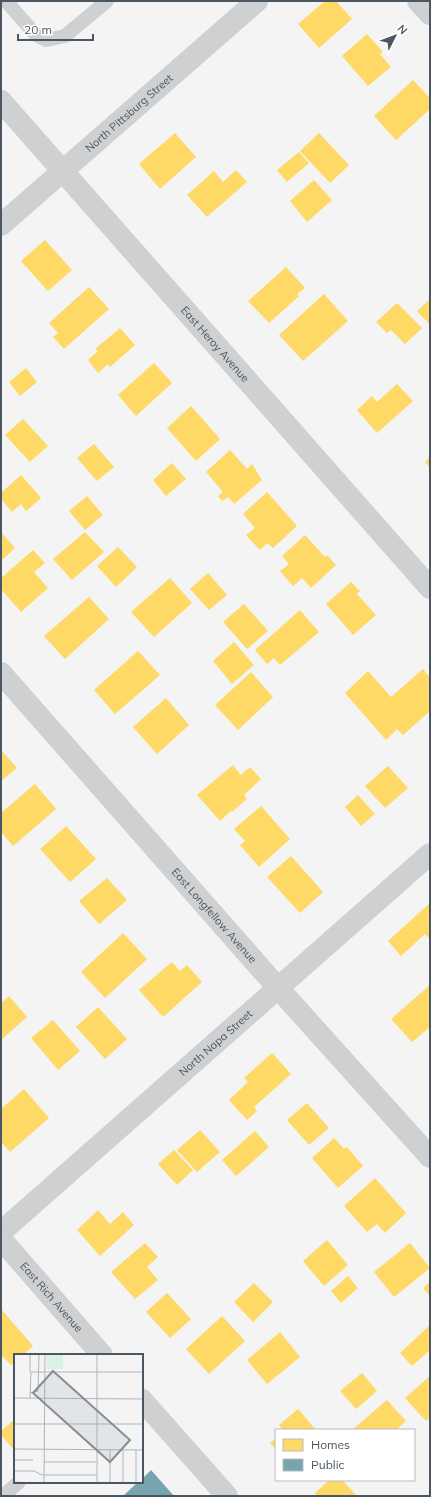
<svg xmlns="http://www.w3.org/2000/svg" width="431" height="1497" viewBox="0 0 431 1497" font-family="Mulish,sans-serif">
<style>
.homes{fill:#ffd966}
.public{fill:#76a5af}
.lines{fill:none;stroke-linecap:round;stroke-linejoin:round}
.lane{stroke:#ced0d2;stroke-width:14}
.street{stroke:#ced0d2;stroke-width:22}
.labels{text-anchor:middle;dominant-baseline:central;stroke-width:4;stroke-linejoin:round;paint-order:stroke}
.street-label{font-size:11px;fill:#4a5661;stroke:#fff}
.inset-road{fill:none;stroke:#b0b5b9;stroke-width:1}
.view{fill:#868d94;fill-opacity:0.15;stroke:#868d94;stroke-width:2}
.inset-edge{fill:none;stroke:#4a5661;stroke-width:2}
</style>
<rect width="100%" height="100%" fill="#f4f4f4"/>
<g class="homes">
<path d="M 325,1 L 336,1 L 352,19 L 319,48 L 298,24 Z"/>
<path d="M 367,34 L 383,52 L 380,54 L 391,67 L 368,86 L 342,56 Z"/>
<path d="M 413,80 L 430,98 L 430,109 L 396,140 L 374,116 Z"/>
<path d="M 175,133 L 196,157 L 160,189 L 139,164 Z"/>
<path d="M 319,133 L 349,165 L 330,183 L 300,151 Z"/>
<path d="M 299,152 L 309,163 L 287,182 L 277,170 Z"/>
<path d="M 236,170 L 247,182 L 207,217 L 187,195 L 214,171 L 223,182 Z"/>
<path d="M 314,180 L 332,200 L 307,222 L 290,201 Z"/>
<path d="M 45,240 L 72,270 L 48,291 L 21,261 Z"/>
<path d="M 286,267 L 305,288 L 297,294 L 299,296 L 269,323 L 248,301 Z"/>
<path d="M 89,287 L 109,309 L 64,349 L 53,337 L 58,333 L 49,323 Z"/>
<path d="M 324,294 L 348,321 L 303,361 L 279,335 Z"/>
<path d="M 430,299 L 430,325 L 417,311 Z"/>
<path d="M 397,303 L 422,328 L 405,344 L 391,330 L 387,333 L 376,322 Z"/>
<path d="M 120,328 L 135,345 L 110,367 L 108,364 L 98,373 L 88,360 L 98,351 L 95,349 Z"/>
<path d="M 154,363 L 172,383 L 136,416 L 118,395 Z"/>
<path d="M 26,368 L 37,382 L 20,396 L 9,382 Z"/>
<path d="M 397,384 L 413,401 L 377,433 L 357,410 L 372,396 L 377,402 Z"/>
<path d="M 191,406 L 220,439 L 196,461 L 167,428 Z"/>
<path d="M 23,419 L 48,446 L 30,462 L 5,435 Z"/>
<path d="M 94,444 L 114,467 L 97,481 L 77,458 Z"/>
<path d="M 230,450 L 247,469 L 252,464 L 262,480 L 234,504 L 228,497 L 222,501 L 218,496 L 223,492 L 206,472 Z"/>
<path d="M 430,457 L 430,468 L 425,462 Z"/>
<path d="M 172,463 L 186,479 L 166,496 L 153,480 Z"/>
<path d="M 21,475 L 41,498 L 26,511 L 21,504 L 12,512 L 1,499 L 1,493 Z"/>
<path d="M 267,492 L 297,526 L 273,548 L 267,543 L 260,550 L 246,535 L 255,528 L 243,514 Z"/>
<path d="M 87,496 L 103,515 L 85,530 L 69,511 Z"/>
<path d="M 1,532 L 15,548 L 1,561 Z"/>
<path d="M 85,532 L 104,552 L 72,580 L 53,559 Z"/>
<path d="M 305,535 L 325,557 L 327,555 L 336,565 L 311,588 L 302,578 L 293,586 L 280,571 L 289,564 L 282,556 Z"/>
<path d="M 118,547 L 137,567 L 116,587 L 97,566 Z"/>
<path d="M 33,550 L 45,563 L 34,572 L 48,588 L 21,612 L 1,589 L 1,578 Z"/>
<path d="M 208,573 L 227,595 L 209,610 L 190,589 Z"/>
<path d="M 170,578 L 192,603 L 154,637 L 131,612 Z"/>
<path d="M 351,582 L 360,591 L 357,594 L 376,615 L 353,635 L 326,604 Z"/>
<path d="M 89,597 L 109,619 L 65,659 L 44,636 Z"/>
<path d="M 244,604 L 268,631 L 247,649 L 223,622 Z"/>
<path d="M 300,610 L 319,632 L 280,665 L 274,658 L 267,664 L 255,650 Z"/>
<path d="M 234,642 L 254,665 L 232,684 L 213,661 Z"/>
<path d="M 138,651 L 160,675 L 115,714 L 94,690 Z"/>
<path d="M 423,669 L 430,678 L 430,711 L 403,735 L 397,729 L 386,740 L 345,693 L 368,671 L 391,697 Z"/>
<path d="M 251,672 L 273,697 L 238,730 L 215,705 Z"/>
<path d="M 166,698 L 189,725 L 157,754 L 133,727 Z"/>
<path d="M 1,750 L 17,768 L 1,781 Z"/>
<path d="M 233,765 L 241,775 L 250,767 L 261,779 L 244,795 L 247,799 L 232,812 L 231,811 L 220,821 L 197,795 Z"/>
<path d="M 388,766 L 408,788 L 385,808 L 365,786 Z"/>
<path d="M 35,784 L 56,809 L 13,846 L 1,832 L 1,813 Z"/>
<path d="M 358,795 L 375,814 L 361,826 L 345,807 Z"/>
<path d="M 261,806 L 290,839 L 259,867 L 240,845 L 245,841 L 234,829 Z"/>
<path d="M 66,826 L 96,859 L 70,882 L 40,849 Z"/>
<path d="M 291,856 L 323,892 L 300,913 L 267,877 Z"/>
<path d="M 107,878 L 127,900 L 99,924 L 79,901 Z"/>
<path d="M 430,903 L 430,939 L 425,934 L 401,956 L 388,941 Z"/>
<path d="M 123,933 L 147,959 L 105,998 L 81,972 Z"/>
<path d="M 172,962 L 180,971 L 187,965 L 202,982 L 163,1017 L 139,990 Z"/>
<path d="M 430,985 L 430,1027 L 412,1042 L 391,1019 Z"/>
<path d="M 9,996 L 27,1017 L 1,1040 L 1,1003 Z"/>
<path d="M 98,1007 L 127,1039 L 105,1059 L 76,1027 Z"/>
<path d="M 53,1020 L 80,1051 L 58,1070 L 31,1038 Z"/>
<path d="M 272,1053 L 291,1074 L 254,1107 L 257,1111 L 247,1120 L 229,1100 L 248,1082 L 244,1078 Z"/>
<path d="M 24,1089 L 49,1118 L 10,1152 L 1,1142 L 1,1109 Z"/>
<path d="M 307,1103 L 329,1128 L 309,1145 L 287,1120 Z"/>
<path d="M 200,1130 L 220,1152 L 197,1172 L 177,1150 Z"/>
<path d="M 255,1131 L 269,1147 L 236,1176 L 222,1160 Z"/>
<path d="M 334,1138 L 344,1149 L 347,1147 L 363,1166 L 338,1188 L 312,1158 Z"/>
<path d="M 174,1150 L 193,1170 L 177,1185 L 158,1164 Z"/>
<path d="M 375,1178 L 406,1213 L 385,1233 L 377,1224 L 367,1232 L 344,1206 Z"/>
<path d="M 98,1210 L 110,1224 L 123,1212 L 134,1225 L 100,1256 L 77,1230 Z"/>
<path d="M 327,1240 L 348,1265 L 324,1286 L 303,1261 Z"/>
<path d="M 145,1243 L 158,1257 L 147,1267 L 158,1280 L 135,1299 L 111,1272 Z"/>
<path d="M 410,1243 L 430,1268 L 394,1297 L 374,1272 Z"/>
<path d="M 348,1276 L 358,1288 L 341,1303 L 331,1291 Z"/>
<path d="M 430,1282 L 430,1296 L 423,1288 Z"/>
<path d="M 254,1283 L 273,1302 L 253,1322 L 234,1302 Z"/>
<path d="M 167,1293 L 191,1319 L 170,1338 L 146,1312 Z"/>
<path d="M 1,1309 L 33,1346 L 23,1355 L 15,1355 L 15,1362 L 11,1365 L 1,1355 Z"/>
<path d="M 222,1316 L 245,1341 L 209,1374 L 186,1349 Z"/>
<path d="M 430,1325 L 430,1350 L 412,1366 L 400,1353 Z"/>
<path d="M 280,1332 L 300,1357 L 267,1384 L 247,1360 Z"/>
<path d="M 362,1373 L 377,1391 L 356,1409 L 340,1391 Z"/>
<path d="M 430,1376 L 430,1417 L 426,1421 L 405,1398 Z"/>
<path d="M 387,1400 L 406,1421 L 396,1430 L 352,1430 Z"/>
<path d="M 298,1409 L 316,1430 L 283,1430 L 279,1425 Z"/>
<path d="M 15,1419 L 15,1451 L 1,1435 L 1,1431 Z"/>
<path d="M 276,1438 L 276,1450 L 270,1443 Z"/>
<path d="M 329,1480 L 342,1480 L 357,1496 L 317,1496 L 315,1493 Z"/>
</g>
<path class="public" d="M 151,1470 L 174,1496 L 123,1496 L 138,1482 L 142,1482 L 142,1479 Z"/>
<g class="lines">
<g class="lane">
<path d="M 6,1 L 36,35 L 46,40 L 65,36 L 107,1"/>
<path d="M 3,1496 L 19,1482"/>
</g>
<g class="street">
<path d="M 418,1 L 430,14"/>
<path id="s1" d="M 1,101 L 430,588"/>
<path id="s2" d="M 1,225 L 257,1"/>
<path id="s3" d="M 1,673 L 278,988 L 430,1157"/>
<path id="s4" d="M 1,1232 L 430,854"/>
<path id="s5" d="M 1,1239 L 102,1355"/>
<path d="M 142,1400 L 227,1496"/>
</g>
</g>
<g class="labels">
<g class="street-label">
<text stroke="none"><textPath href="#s2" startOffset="170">North Pittsburg Street</textPath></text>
<text stroke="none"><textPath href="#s1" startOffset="324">East Heroy Avenue</textPath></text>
<text stroke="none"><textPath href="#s3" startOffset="323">East Longfellow Avenue</textPath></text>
<text stroke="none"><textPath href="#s4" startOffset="286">North Napa Street</textPath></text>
<text stroke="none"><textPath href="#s5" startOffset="77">East Rich Avenue</textPath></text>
</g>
</g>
<g transform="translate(14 1354)">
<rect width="129" height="129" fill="#f4f4f4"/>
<path d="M 33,0 L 49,0 L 49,15 L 33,15 Z" fill="#d9f2e3"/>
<path class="inset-road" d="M 16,0 L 16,18M 16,39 L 24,37 L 25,0M 0,44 L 129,45M 16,44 L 17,18 L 129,18M 0,70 L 129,70M 0,95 L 129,96M 0,106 L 19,106M 30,108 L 82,108M 0,117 L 20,117 L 28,121 L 83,121M 0,128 L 23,129M 30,129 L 31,0M 83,129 L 83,0M 96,129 L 96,96M 109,129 L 109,96M 122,129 L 122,96"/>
<path class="view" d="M 39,17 L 116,86 L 96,108 L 19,39 Z"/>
<rect width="129" height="129" class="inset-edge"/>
</g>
<rect width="431" height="1497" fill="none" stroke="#4a5661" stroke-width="4"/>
<rect x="275" y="1429" width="140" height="52" fill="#ffffff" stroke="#b7bbc0"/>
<rect x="283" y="1439" width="20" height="12" fill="#ffd966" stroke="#b7bbc0"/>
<text x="311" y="1449" font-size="12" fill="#4a5661">Homes</text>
<rect x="283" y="1459" width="20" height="12" fill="#76a5af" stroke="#b7bbc0"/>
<text x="311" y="1469" font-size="12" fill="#4a5661">Public</text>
<g transform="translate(395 36) rotate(48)" stroke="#ffffff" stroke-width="3" paint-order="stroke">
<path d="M0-3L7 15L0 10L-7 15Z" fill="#4a5661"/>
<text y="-6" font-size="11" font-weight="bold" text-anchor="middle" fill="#4a5661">N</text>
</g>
<path d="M18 34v6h75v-6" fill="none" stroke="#4a5661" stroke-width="2"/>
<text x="24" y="34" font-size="12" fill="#4a5661" stroke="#ffffff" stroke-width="3" paint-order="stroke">20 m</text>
</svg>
